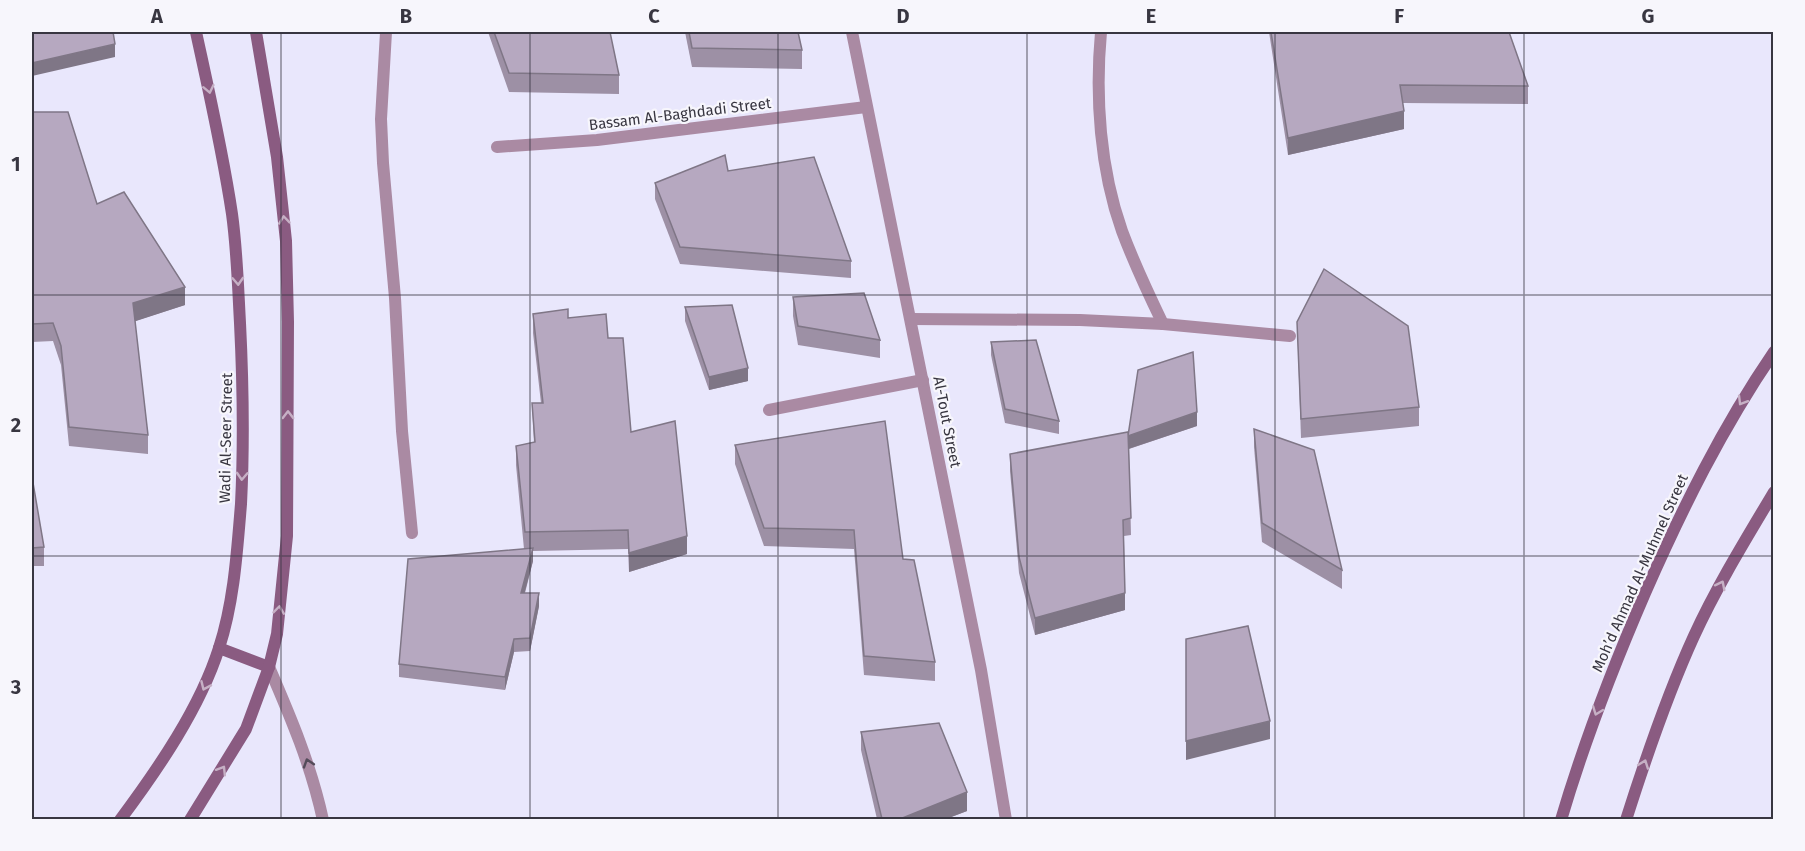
<svg xmlns="http://www.w3.org/2000/svg" width="1805" height="851" viewBox="0 0 1805 851" font-family="'Fira Sans',sans-serif">
<style>
.lines{fill:none;stroke-linecap:round;stroke-linejoin:round}
.street{stroke:#aa8aa3;stroke-width:12}
.secondary{stroke:#8a5b81;stroke-width:12}
.wall{fill:#9d90a5}
.shaded-wall{fill:#7f7686}
.building{fill:#b6a8c0;stroke:#7f7686;stroke-width:1.5}
.oneway{stroke:#c6b0c5}
.oneway2{stroke:#544b5a}
.grid{fill:none;stroke:#383641;stroke-width:1.5;stroke-opacity:0.55}
.labels{text-anchor:middle;dominant-baseline:central;stroke-width:4.5;stroke-linejoin:round;paint-order:stroke}
.street-label{font-size:15px;fill:#383641;stroke:#f7f6fc}
.neatline{fill:none;stroke:#383641;stroke-width:2}
.grid-label{font-size:20px;text-anchor:middle;font-weight:bold;fill:#383641}
</style>
<rect width="100%" height="100%" fill="#e9e7fc"/>
<g class="lines">
<g class="street">
<path d="M 386,32 L 381,119 L 383,163 L 395,298 L 402,431 L 412,533"/>
<path d="M 852,32 L 981,670 L 1006,820"/>
<path d="M 1101,32 C 1095,97 1100,169 1122,231 C 1134,263 1148,293 1163,324"/>
<path d="M 497,147 L 597,140 L 866,107"/>
<path d="M 911,319 L 1080,320 L 1163,324 L 1290,336"/>
<path d="M 769,410 L 923,380"/>
<path d="M 269,667 C 291,718 311,765 323,820"/>
</g>
<g class="secondary">
<path d="M 219,648 L 269,667"/>
<path d="M 120,820 C 158,769 200,708 219,648 C 234,602 237,552 241,504 C 244,444 243,383 240,323 C 238,287 237,250 232,214 C 223,153 209,92 196,32"/>
<path d="M 190,820 L 246,729 L 269,667 L 277,634 L 287,536 L 288,322 L 286,241 L 277,157 L 256,32"/>
<path d="M 1561,820 C 1584,742 1613,667 1645,593 C 1682,509 1722,428 1774,352"/>
<path d="M 1626,820 C 1646,757 1667,695 1694,636 C 1717,586 1746,539 1774,492"/>
</g>
</g>
<g class="wall">
<path d="M 488,32 L 610,32 L 619,75 L 619,94 L 509,92 Z"/>
<path d="M 685,32 L 798,32 L 802,50 L 802,69 L 692,67 Z"/>
<path d="M 1269,32 L 1509,32 L 1528,86 L 1528,104 L 1403,103 L 1404,129 L 1288,155 Z"/>
<path d="M 32,112 L 97,204 L 185,305 L 135,321 L 148,435 L 148,454 L 69,446 L 61,365 L 53,341 L 32,342 Z"/>
<path d="M 728,171 L 851,261 L 851,278 L 680,264 L 655,199 L 655,183 Z"/>
<path d="M 793,297 L 880,340 L 880,358 L 798,345 L 793,316 Z"/>
<path d="M 685,307 L 748,381 L 709,390 L 685,321 Z"/>
<path d="M 533,314 L 568,318 L 608,338 L 631,432 L 687,554 L 629,572 L 628,549 L 533,551 L 533,561 L 525,593 L 539,606 L 530,651 L 514,652 L 505,690 L 399,677 L 399,664 L 524,549 L 516,465 L 516,446 L 534,443 L 532,403 L 541,403 L 533,333 Z"/>
<path d="M 1297,322 L 1419,407 L 1419,426 L 1301,438 Z"/>
<path d="M 991,342 L 1059,421 L 1059,434 L 1005,423 L 991,355 Z"/>
<path d="M 1197,426 L 1129,449 L 1131,535 L 1124,536 L 1125,610 L 1035,635 L 1019,573 L 1010,471 L 1010,454 L 1128,432 Z"/>
<path d="M 1254,429 L 1342,570 L 1342,589 L 1262,542 L 1254,447 Z"/>
<path d="M 735,445 L 903,559 L 935,662 L 935,681 L 864,675 L 854,549 L 764,546 L 735,464 Z"/>
<path d="M 32,477 L 44,547 L 44,566 L 32,566 Z"/>
<path d="M 861,732 L 967,811 L 946,819 L 877,819 L 861,750 Z"/>
</g>
<g class="shaded-wall">
<path d="M 115,44 L 115,57 L 32,76 L 32,63 Z"/>
<path d="M 1404,111 L 1404,129 L 1288,155 L 1288,138 Z"/>
<path d="M 185,287 L 185,305 L 133,322 L 133,303 Z"/>
<path d="M 748,368 L 748,381 L 709,390 L 709,377 Z"/>
<path d="M 1197,412 L 1197,426 L 1128,449 L 1128,436 Z"/>
<path d="M 687,536 L 687,554 L 629,572 L 629,553 Z"/>
<path d="M 533,548 L 533,561 L 521,606 L 521,593 Z"/>
<path d="M 539,593 L 539,606 L 530,651 L 530,638 Z"/>
<path d="M 1125,593 L 1125,610 L 1035,635 L 1035,618 Z"/>
<path d="M 514,639 L 514,652 L 505,690 L 505,677 Z"/>
<path d="M 1270,721 L 1270,739 L 1186,760 L 1186,741 Z"/>
<path d="M 967,792 L 967,811 L 946,819 L 900,819 Z"/>
</g>
<g class="building">
<path d="M 32,32 L 113,32 L 115,44 L 32,63 Z"/>
<path d="M 494,32 L 610,32 L 619,75 L 509,73 Z"/>
<path d="M 689,32 L 798,32 L 802,50 L 692,48 Z"/>
<path d="M 1271,32 L 1509,32 L 1528,86 L 1400,85 L 1404,111 L 1288,138 Z"/>
<path d="M 32,112 L 68,112 L 97,204 L 124,192 L 185,287 L 133,303 L 148,435 L 69,427 L 61,346 L 53,323 L 32,324 Z"/>
<path d="M 725,155 L 728,171 L 814,157 L 851,261 L 680,247 L 655,183 Z"/>
<path d="M 1324,269 L 1408,326 L 1419,407 L 1301,419 L 1297,322 Z"/>
<path d="M 864,293 L 880,340 L 798,326 L 793,297 Z"/>
<path d="M 732,305 L 748,368 L 709,377 L 685,307 Z"/>
<path d="M 568,309 L 568,318 L 606,314 L 608,338 L 623,338 L 631,432 L 675,421 L 687,536 L 629,553 L 628,530 L 525,532 L 516,446 L 535,442 L 532,403 L 543,403 L 533,314 Z"/>
<path d="M 1036,340 L 1059,421 L 1005,409 L 991,342 Z"/>
<path d="M 1193,352 L 1197,412 L 1128,436 L 1138,370 Z"/>
<path d="M 885,421 L 903,559 L 914,560 L 935,662 L 864,656 L 854,530 L 764,528 L 735,445 Z"/>
<path d="M 1254,429 L 1314,450 L 1342,570 L 1262,523 Z"/>
<path d="M 1128,432 L 1131,518 L 1123,520 L 1125,593 L 1035,618 L 1019,557 L 1010,454 Z"/>
<path d="M 32,477 L 44,547 L 32,548 Z"/>
<path d="M 533,548 L 521,593 L 539,593 L 530,638 L 514,639 L 505,677 L 399,664 L 408,559 Z"/>
<path d="M 1248,626 L 1270,721 L 1186,741 L 1186,639 Z"/>
<path d="M 939,723 L 967,792 L 900,819 L 882,819 L 861,732 Z"/>
</g>
<defs><path id="oneway-chevron" d="M-2-3.5L2.5 0L-2 3.5" fill="none" stroke-width="1.6" stroke-linecap="round" stroke-linejoin="round" transform="scale(1.5)"/></defs>
<g class="oneway">
<use href="#oneway-chevron" transform="translate(209 89) rotate(78)"/>
<use href="#oneway-chevron" transform="translate(284 220) rotate(-96)"/>
<use href="#oneway-chevron" transform="translate(238 281) rotate(87)"/>
<use href="#oneway-chevron" transform="translate(1742 401) rotate(121)"/>
<use href="#oneway-chevron" transform="translate(288 415) rotate(-90)"/>
<use href="#oneway-chevron" transform="translate(242 476) rotate(93)"/>
<use href="#oneway-chevron" transform="translate(1721 585) rotate(-63)"/>
<use href="#oneway-chevron" transform="translate(279 610) rotate(-83)"/>
<use href="#oneway-chevron" transform="translate(205 686) rotate(114)"/>
<use href="#oneway-chevron" transform="translate(1597 711) rotate(111)"/>
<use href="#oneway-chevron" transform="translate(1644 764) rotate(-70)"/>
<use href="#oneway-chevron" transform="translate(222 770) rotate(-58)"/>
</g>
<use class="oneway2" href="#oneway-chevron" transform="translate(308 763) rotate(-108)"/>
<path class="grid" d="M 281,32 L 281,820M 530,32 L 530,820M 778,32 L 778,820M 1027,32 L 1027,820M 1275,32 L 1275,820M 1524,32 L 1524,820M 32,295 L 1774,295M 32,556 L 1774,556"/>
<g class="labels">
<g class="street-label">
<text transform="translate(680 114) rotate(-7)">Bassam Al-Baghdadi Street</text>
<text transform="translate(947 422) rotate(79)">Al-Tout Street</text>
<text transform="translate(226 438) rotate(-89)">Wadi Al-Seer Street</text>
<text transform="translate(1640 573) rotate(-66)">Moh’d Ahmad Al-Muhmel Street</text>
</g>
</g>
<rect width="1805" height="851" fill="none" stroke="#f7f6fc" stroke-width="66"/>
<rect x="33" y="33" width="1739" height="785" class="neatline"/>
<g class="grid-label">
<text x="157" y="23">A</text>
<text x="406" y="23">B</text>
<text x="654" y="23">C</text>
<text x="903" y="23">D</text>
<text x="1151" y="23">E</text>
<text x="1399" y="23">F</text>
<text x="1648" y="23">G</text>
<text x="16" y="171">1</text>
<text x="16" y="432">2</text>
<text x="16" y="694">3</text>
</g>
</svg>
